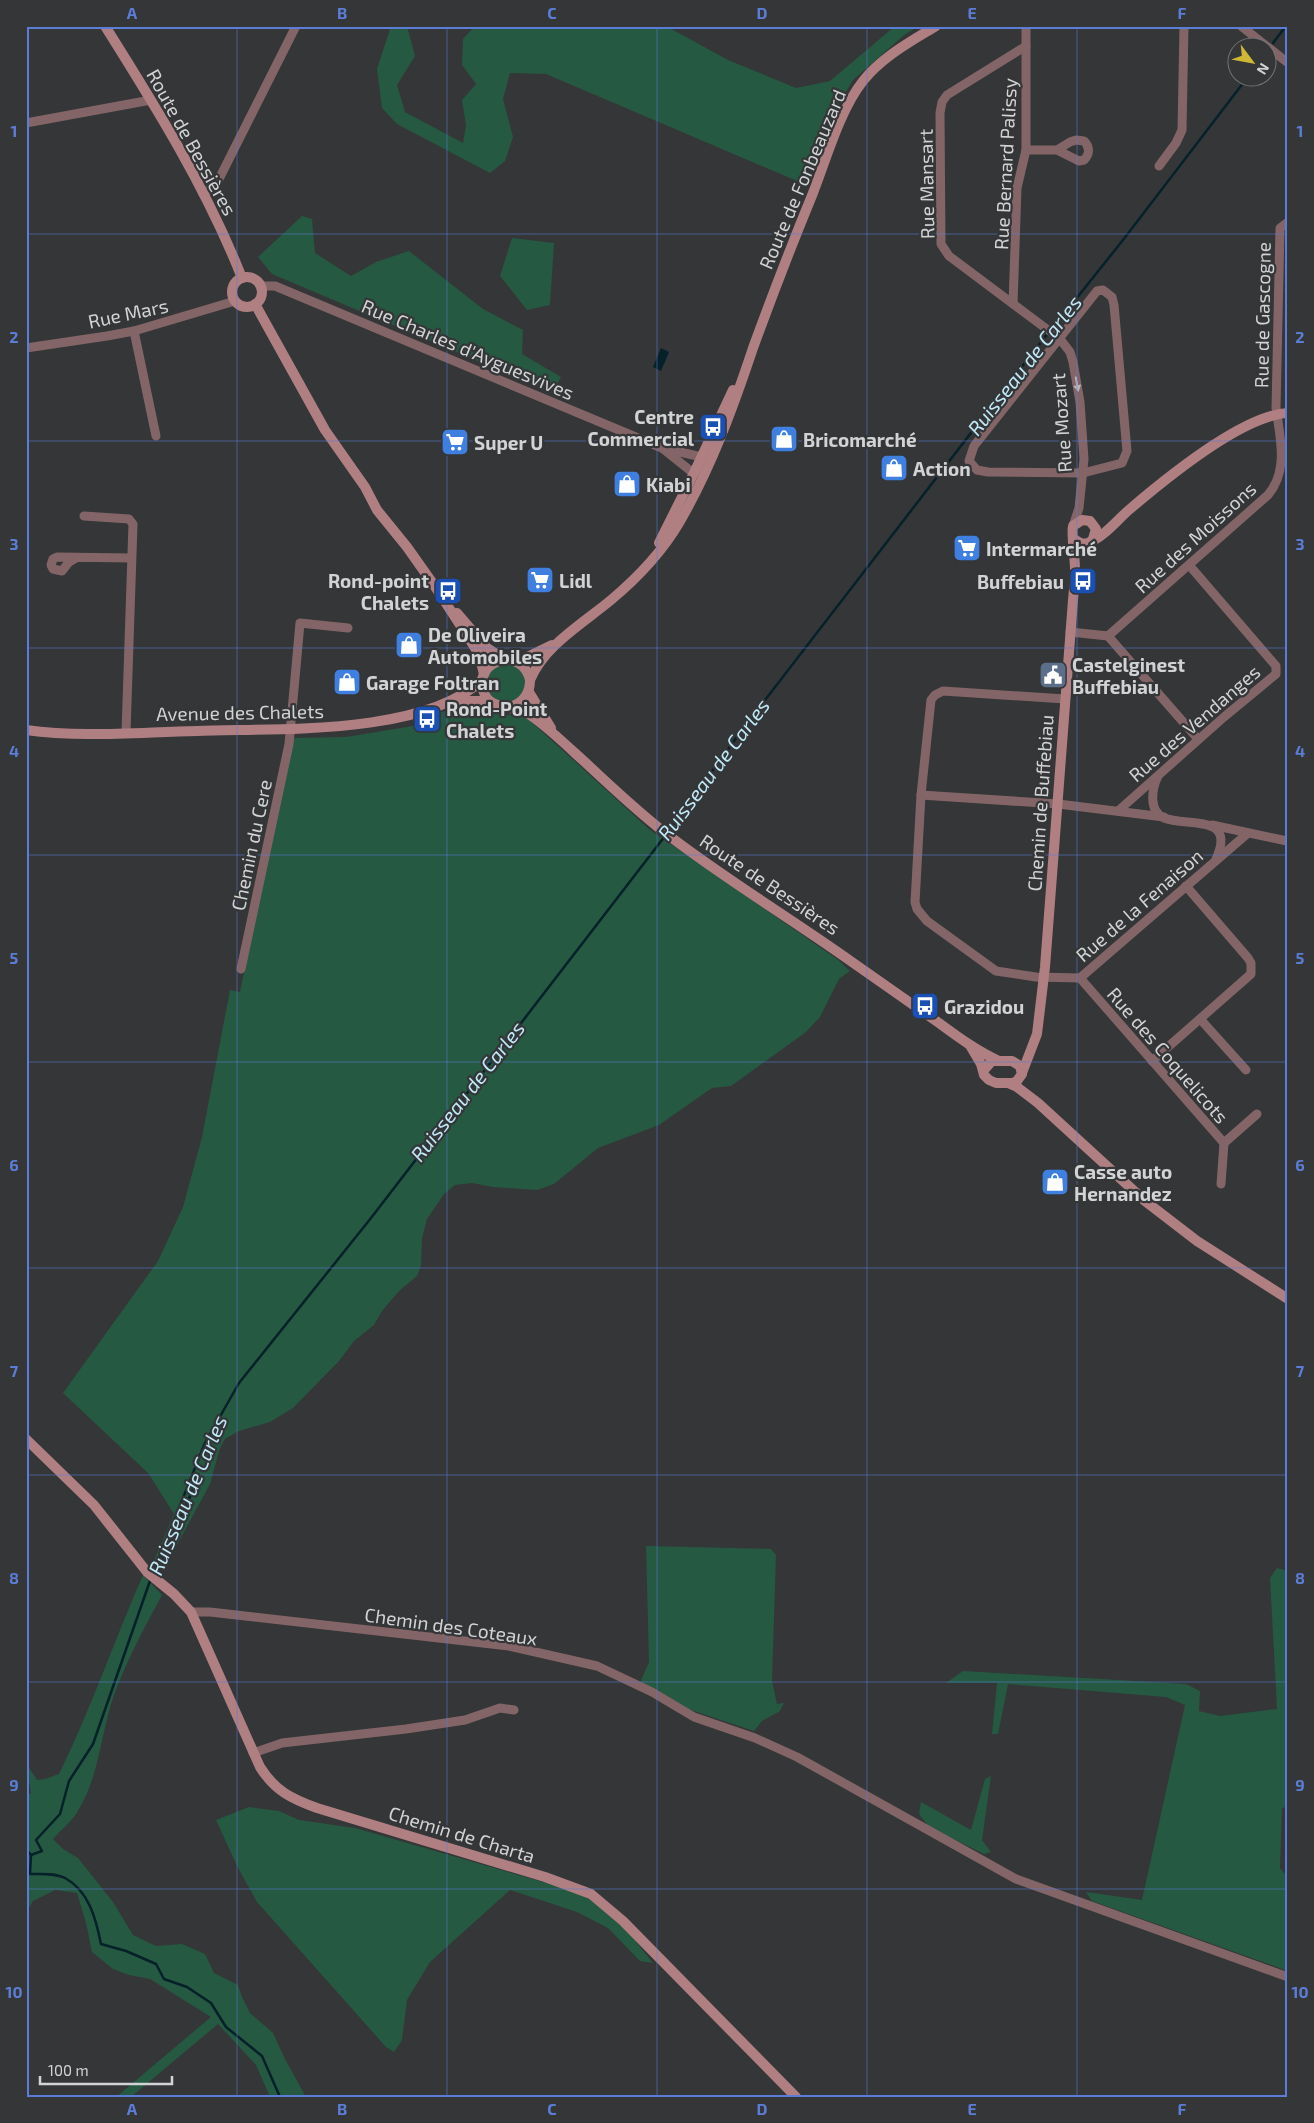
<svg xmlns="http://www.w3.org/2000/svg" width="1314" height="2123" viewBox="0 0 1314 2123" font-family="'Exo 2',sans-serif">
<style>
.green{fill:#265941}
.water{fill:#062129}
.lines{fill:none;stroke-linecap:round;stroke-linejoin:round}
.stream{stroke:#062129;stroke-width:2.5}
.street{stroke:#846567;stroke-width:9}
.secondary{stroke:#b07f82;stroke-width:10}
.oneway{fill:#beb8ba}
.grid{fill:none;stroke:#5c7dd7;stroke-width:1;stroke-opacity:0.55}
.labels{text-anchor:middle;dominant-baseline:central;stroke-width:4.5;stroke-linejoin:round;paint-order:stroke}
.street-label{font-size:19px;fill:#d2d3d5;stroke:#343638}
.poi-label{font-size:19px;font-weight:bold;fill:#d2d3d5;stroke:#343638;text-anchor:start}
.water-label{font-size:20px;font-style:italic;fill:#c0e9f9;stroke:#343638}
.neatline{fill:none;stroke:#5c7dd7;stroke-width:2}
.grid-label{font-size:16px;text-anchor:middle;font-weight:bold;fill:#5c7dd7}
</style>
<rect width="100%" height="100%" fill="#343638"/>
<g class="green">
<path d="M 391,26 L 407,26 L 415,56 L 397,85 L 405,112 L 463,143 L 466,125 L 462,100 L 476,84 L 462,65 L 463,39 L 475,26 L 666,26 L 728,60 L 796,88 L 830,81 L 895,26 L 918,26 L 903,36 L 853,80 L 837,107 L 804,184 L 546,74 L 510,73 L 503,99 L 513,137 L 505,161 L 490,173 L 397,124 L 382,108 L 377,69 Z"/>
<path d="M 302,216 L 312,219 L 315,253 L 351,276 L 376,262 L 409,251 L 483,309 L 523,330 L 522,354 L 561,377 L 553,393 L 272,274 L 258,257 Z"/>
<path d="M 512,238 L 554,243 L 550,305 L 527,310 L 500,276 Z"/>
<circle cx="506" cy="683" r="19"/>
<path d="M 482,707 L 500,714 L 526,717 L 649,829 L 837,959 L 850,971 L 839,979 L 820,1017 L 806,1032 L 731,1086 L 712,1088 L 659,1125 L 598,1148 L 554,1184 L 537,1190 L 493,1187 L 472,1183 L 455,1185 L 444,1194 L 427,1219 L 422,1238 L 421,1266 L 417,1276 L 399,1291 L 382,1311 L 374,1325 L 354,1341 L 339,1361 L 293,1408 L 270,1422 L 239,1431 L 225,1439 L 220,1448 L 210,1484 L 164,1569 L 151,1567 L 174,1514 L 148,1473 L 63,1393 L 158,1261 L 183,1207 L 202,1137 L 230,990 L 240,992 L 290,738 L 346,737 L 425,724 L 439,712 Z"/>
<path d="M 646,1546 L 771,1549 L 776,1555 L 772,1681 L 777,1704 L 784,1703 L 780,1711 L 762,1721 L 754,1731 L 688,1709 L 667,1696 L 640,1683 L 649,1662 Z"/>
<path d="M 1277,1568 L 1288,1571 L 1288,1807 L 1282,1808 L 1280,1868 L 1285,1874 L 1288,1874 L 1288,1971 L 1092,1901 L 1086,1892 L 1142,1900 L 1185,1705 L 1166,1697 L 1008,1684 L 998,1734 L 992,1734 L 997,1683 L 946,1683 L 963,1671 L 1186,1684 L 1200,1691 L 1199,1711 L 1220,1716 L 1277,1709 L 1270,1578 Z"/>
<path d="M 143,1575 L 162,1595 C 144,1628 126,1662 113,1698 C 100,1737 99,1779 76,1814 C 70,1823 60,1831 53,1839 L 63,1849 L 78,1858 L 113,1902 L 133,1935 L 156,1946 L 182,1944 L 205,1954 L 214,1973 L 238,1985 L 242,1997 L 250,2013 L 273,2033 L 285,2059 L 306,2097 L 270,2097 L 256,2065 L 218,2024 L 131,2097 L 116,2097 L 211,2017 L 150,1979 L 129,1975 L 113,1969 L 92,1952 L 86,1923 L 77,1893 L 55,1890 L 33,1901 L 26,1912 L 26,1796 L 31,1793 L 26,1763 L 37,1780 L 45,1779 L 59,1774 C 91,1709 114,1641 143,1575 Z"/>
<path d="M 991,1776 L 982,1840 L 991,1852 L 984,1854 L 929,1827 L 919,1814 L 921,1802 L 971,1830 L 985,1779 Z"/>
<path d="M 249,1807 L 279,1811 L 299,1820 L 355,1828 L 578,1892 L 604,1908 L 625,1928 L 653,1963 L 640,1961 L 608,1928 L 577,1912 L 510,1890 L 430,1962 L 407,2000 L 402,2040 L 394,2052 L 386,2047 L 257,1902 L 238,1868 L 216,1820 Z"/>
</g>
<g class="water">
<path d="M 661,348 L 669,352 L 661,371 L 653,367 Z"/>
<path d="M 192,1488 L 194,1491 L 157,1575 L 154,1574 Z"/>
</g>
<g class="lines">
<g class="stream">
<path d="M 1273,43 L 1286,26"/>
<path d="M 1052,329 L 1123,240 L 1247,78"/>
<path d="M 668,832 L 742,730 L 1048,333"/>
<path d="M 153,1573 L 205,1443 L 239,1383 L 371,1218 L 665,836"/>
<path d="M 151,1578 L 93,1744 L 69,1781 L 60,1814 L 36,1840 L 42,1851 L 31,1855 L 30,1874 C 41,1874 55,1873 65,1878 C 89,1891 96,1919 101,1944 L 126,1951 L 156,1964 L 164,1979 L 187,1987 L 211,2003 L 226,2027 L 262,2056 L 280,2097"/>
<path d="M 26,1849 L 31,1855"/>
</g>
<g class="street">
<path d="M 1241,26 L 1288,63"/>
<path d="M 1026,46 L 947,95 L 942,102 L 940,113 L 941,244 L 949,256 L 1060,339 L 1070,352 L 1073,362 L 1080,402 L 1084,459 L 1079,508 L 1073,526"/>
<path d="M 26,123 L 151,100"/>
<path d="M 1026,150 L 1057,150 L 1079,161 L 1084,160 C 1090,154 1090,147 1084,141 L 1076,140 L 1070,142 L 1057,150"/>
<path d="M 1159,166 L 1176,143 L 1182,130 L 1184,26"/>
<path d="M 203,194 L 216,185 L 296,26"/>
<path d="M 260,286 L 275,286 L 662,448 L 702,457 L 704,463"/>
<path d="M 1103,290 L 1112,297 L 1114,305 L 1127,451 L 1122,463 L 1083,473 L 988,472 L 977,470 L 969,461 L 974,446 L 1093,296 L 1097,291 Z"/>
<path d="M 1013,304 L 1017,188 L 1026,150 L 1026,26"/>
<path d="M 134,331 L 156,436"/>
<path d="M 26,348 L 107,336 L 134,331 L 235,301"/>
<path d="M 662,448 L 692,472 L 700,471"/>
<path d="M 84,516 L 129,519 L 133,524 L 126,732"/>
<path d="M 76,558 L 69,562 L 62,571 L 53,569 L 51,565 L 53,559 L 57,557 L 131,558"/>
<path d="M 1070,632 L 1108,636 L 1268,495 C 1289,470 1280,438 1276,408 L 1280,228 L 1288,222"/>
<path d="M 1108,636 L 1198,739"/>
<path d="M 1065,699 L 943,691 L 935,695 L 931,700 L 921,795 L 915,902 L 917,909 L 927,921 L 996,971 L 1036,977 L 1080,978 L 1248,833"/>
<path d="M 1158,776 C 1152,788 1148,811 1164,818 C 1187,827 1237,813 1216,859"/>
<path d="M 921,795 L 1058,804 L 1164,817"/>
<path d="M 1118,811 L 1224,717 L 1276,674 L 1276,666 L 1189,565"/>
<path d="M 1212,825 L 1287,841"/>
<path d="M 241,969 L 289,744 L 300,623 L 348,628"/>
<path d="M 1080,978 L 1224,1143 L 1257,1114"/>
<path d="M 1201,1020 L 1246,1070"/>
<path d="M 1152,1061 L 1251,974 L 1251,963 L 1248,958 L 1186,886"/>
<path d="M 1221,1184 L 1224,1143"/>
<path d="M 191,1612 L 210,1612 L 509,1646 L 597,1666 L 652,1692 L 694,1717 L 755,1738 L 797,1757 L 1016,1879 L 1288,1977"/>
<path d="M 253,1753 L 282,1743 L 406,1729 L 465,1720 L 500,1708 L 514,1710"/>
</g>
<g class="secondary">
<path d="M 105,26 C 156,107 207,189 242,278"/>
<circle cx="247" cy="292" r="15"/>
<path d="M 255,304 L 325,430 L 365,487 L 377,510 L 407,547 L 436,588 L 479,654 L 484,674"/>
<path d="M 1074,539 C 1078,542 1083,545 1088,543 C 1104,537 1117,520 1130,509 C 1164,480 1243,415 1288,413"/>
<path d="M 659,543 L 694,473 L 733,390"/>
<path d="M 457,613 L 487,648 L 504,659"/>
<path d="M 517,662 L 552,645"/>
<path d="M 530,680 C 545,645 582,624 611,600 C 636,579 662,552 679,523 C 711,468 733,408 753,348 C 772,296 792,244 813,193 C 827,157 840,110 863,81 C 882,57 910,42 936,26"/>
<path d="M 529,692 L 551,728"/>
<path d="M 453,701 L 489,701"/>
<path d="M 510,707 C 523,703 530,694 530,680 C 522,646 475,659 483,690 C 489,712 514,704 530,715 C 546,726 561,740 576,754 C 607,782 638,813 672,838 C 730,882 793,920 852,962 C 881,982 910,1003 939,1023 C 958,1037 977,1051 999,1061"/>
<path d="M 26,730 C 82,738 141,732 197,731 C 275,728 423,736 482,680"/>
<path d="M 971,1047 L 981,1064 L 984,1075 L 989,1080 L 996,1083 L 1013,1083 L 1017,1081 L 1022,1074 L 1020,1066 L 1012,1061 L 992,1061 L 984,1070"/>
<path d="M 1022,1073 L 1037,1034 L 1045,967 L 1073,600 C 1074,590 1075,579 1075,569 C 1075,558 1071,533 1073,526 L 1082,520 L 1090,521 L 1096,529 L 1093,539"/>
<path d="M 1008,1083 L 1017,1087 L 1038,1103 L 1145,1201 L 1197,1241 L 1288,1299"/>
<path d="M 26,1439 L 94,1505 L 147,1572 L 174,1594 L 191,1612 L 260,1767 C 275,1791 292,1799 317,1808 L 545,1877 L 591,1894 L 623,1921 L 796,2097"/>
</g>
</g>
<defs><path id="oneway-solid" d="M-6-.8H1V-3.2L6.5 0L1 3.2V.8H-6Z" transform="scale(1.25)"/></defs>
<use class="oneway" href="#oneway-solid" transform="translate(1077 384) rotate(80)"/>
<path class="grid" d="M 237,26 L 237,2097M 447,26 L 447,2097M 657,26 L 657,2097M 867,26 L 867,2097M 1077,26 L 1077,2097M 26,234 L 1288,234M 26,441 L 1288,441M 26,648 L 1288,648M 26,855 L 1288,855M 26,1062 L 1288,1062M 26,1268 L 1288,1268M 26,1475 L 1288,1475M 26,1682 L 1288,1682M 26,1889 L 1288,1889"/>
<defs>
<symbol id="bus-square" viewBox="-11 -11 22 22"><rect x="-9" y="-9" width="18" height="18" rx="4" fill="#1a4fb4" stroke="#343638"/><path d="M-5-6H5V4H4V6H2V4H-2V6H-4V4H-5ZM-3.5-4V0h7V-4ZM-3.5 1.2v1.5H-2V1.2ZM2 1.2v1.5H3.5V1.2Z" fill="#fff"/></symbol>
<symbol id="shop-square" viewBox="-11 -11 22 22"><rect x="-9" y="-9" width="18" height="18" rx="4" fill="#3f7fe0" stroke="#343638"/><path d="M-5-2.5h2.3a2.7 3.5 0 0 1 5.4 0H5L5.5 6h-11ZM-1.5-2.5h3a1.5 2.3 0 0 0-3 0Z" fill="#fff"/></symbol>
<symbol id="supermarket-square" viewBox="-11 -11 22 22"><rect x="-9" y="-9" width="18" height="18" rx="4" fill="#3f7fe0" stroke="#343638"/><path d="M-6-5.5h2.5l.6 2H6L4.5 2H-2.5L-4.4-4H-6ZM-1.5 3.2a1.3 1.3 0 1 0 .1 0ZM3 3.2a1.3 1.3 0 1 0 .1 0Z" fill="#fff"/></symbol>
<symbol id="civic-square" viewBox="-11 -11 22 22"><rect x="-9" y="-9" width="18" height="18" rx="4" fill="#5c6f8a" stroke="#343638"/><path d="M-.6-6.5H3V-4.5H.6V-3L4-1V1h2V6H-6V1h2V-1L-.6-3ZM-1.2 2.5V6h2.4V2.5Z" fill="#fff"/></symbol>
</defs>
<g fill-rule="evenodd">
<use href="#bus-square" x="697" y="411" width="32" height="32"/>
<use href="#shop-square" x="768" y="423" width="32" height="32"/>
<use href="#supermarket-square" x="439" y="426" width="32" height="32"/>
<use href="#shop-square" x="878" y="452" width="32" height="32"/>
<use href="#shop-square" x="611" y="468" width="32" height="32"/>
<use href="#supermarket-square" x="951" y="532" width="32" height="32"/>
<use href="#supermarket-square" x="524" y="564" width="32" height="32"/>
<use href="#bus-square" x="1067" y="565" width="32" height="32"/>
<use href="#bus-square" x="432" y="575" width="32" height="32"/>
<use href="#shop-square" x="393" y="629" width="32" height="32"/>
<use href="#civic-square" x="1037" y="659" width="32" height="32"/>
<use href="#shop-square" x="331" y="666" width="32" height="32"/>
<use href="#bus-square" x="411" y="703" width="32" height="32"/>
<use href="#bus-square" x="909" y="990" width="32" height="32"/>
<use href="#shop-square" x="1039" y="1166" width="32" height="32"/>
</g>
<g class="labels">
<g class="street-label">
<text transform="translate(192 142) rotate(61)">Route de Bessières</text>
<text transform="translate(1005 164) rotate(-87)">Rue Bernard Palissy</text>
<text transform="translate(802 179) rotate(-67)">Route de Fonbeauzard</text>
<text transform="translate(926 184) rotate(-91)">Rue Mansart</text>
<text transform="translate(128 313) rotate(-12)">Rue Mars</text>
<text transform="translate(1262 315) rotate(-89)">Rue de Gascogne</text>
<text transform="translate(468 349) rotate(23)">Rue Charles d'Ayguesvives</text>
<text transform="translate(1061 423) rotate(-94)">Rue Mozart</text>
<text transform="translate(1195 537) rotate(-42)">Rue des Moissons</text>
<text transform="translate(240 712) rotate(-1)">Avenue des Chalets</text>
<text transform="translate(1194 723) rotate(-41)">Rue des Vendanges</text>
<text transform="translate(1040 803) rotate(-86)">Chemin de Buffebiau</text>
<text transform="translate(251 845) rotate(-78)">Chemin du Cere</text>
<text transform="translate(770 884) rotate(34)">Route de Bessières</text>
<text transform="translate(1139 905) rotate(-41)">Rue de la Fenaison</text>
<text transform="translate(1168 1055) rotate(49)">Rue des Coquelicots</text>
<text transform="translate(451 1626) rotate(8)">Chemin des Coteaux</text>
<text transform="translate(462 1834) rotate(17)">Chemin de Charta</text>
</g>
<g class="poi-label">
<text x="694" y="416" text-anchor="end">Centre<tspan x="694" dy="22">Commercial</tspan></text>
<text x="803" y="439">Bricomarché</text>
<text x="474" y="442">Super U</text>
<text x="913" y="468">Action</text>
<text x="646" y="484">Kiabi</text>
<text x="986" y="548">Intermarché</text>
<text x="429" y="580" text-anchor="end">Rond-point<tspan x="429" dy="22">Chalets</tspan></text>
<text x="559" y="580">Lidl</text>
<text x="1064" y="581" text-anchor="end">Buffebiau</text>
<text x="428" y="634">De Oliveira<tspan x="428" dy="22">Automobiles</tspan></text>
<text x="1072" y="664">Castelginest<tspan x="1072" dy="22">Buffebiau</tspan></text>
<text x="366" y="682">Garage Foltran</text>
<text x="446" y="708">Rond-Point<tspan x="446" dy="22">Chalets</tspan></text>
<text x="944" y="1006">Grazidou</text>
<text x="1074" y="1171">Casse auto<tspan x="1074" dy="22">Hernandez</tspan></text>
</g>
<g class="water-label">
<text transform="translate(1024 365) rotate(-52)">Ruisseau de Carles</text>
<text transform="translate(713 769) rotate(-53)">Ruisseau de Carles</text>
<text transform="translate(467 1091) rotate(-52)">Ruisseau de Carles</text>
<text transform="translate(187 1495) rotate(-67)">Ruisseau de Carles</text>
</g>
</g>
<rect width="1314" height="2123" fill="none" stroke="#343638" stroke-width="55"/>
<g transform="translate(1252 62) rotate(122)"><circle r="24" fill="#343638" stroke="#737577"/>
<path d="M0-4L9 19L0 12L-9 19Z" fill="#cfb837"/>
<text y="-8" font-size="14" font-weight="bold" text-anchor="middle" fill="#d2d3d5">N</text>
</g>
<path d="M40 2076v8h132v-8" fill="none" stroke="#d2d3d5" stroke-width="2.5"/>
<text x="48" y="2076" font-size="15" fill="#d2d3d5" stroke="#343638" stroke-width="4" paint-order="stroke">100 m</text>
<rect x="28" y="28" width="1258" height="2068" class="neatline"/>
<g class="grid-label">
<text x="132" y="19">A</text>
<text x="342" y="19">B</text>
<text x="552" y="19">C</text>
<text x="762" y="19">D</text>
<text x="972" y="19">E</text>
<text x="1182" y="19">F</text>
<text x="14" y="137">1</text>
<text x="1300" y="137">1</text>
<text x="14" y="343">2</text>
<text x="1300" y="343">2</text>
<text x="14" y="550">3</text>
<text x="1300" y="550">3</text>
<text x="14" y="757">4</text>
<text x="1300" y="757">4</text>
<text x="14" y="964">5</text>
<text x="1300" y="964">5</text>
<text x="14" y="1171">6</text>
<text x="1300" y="1171">6</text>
<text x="14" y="1377">7</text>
<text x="1300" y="1377">7</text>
<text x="14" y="1584">8</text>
<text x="1300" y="1584">8</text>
<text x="14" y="1791">9</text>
<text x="1300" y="1791">9</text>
<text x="14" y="1998">10</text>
<text x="1300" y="1998">10</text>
<text x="132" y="2115">A</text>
<text x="342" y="2115">B</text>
<text x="552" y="2115">C</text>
<text x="762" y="2115">D</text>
<text x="972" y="2115">E</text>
<text x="1182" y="2115">F</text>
</g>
</svg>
